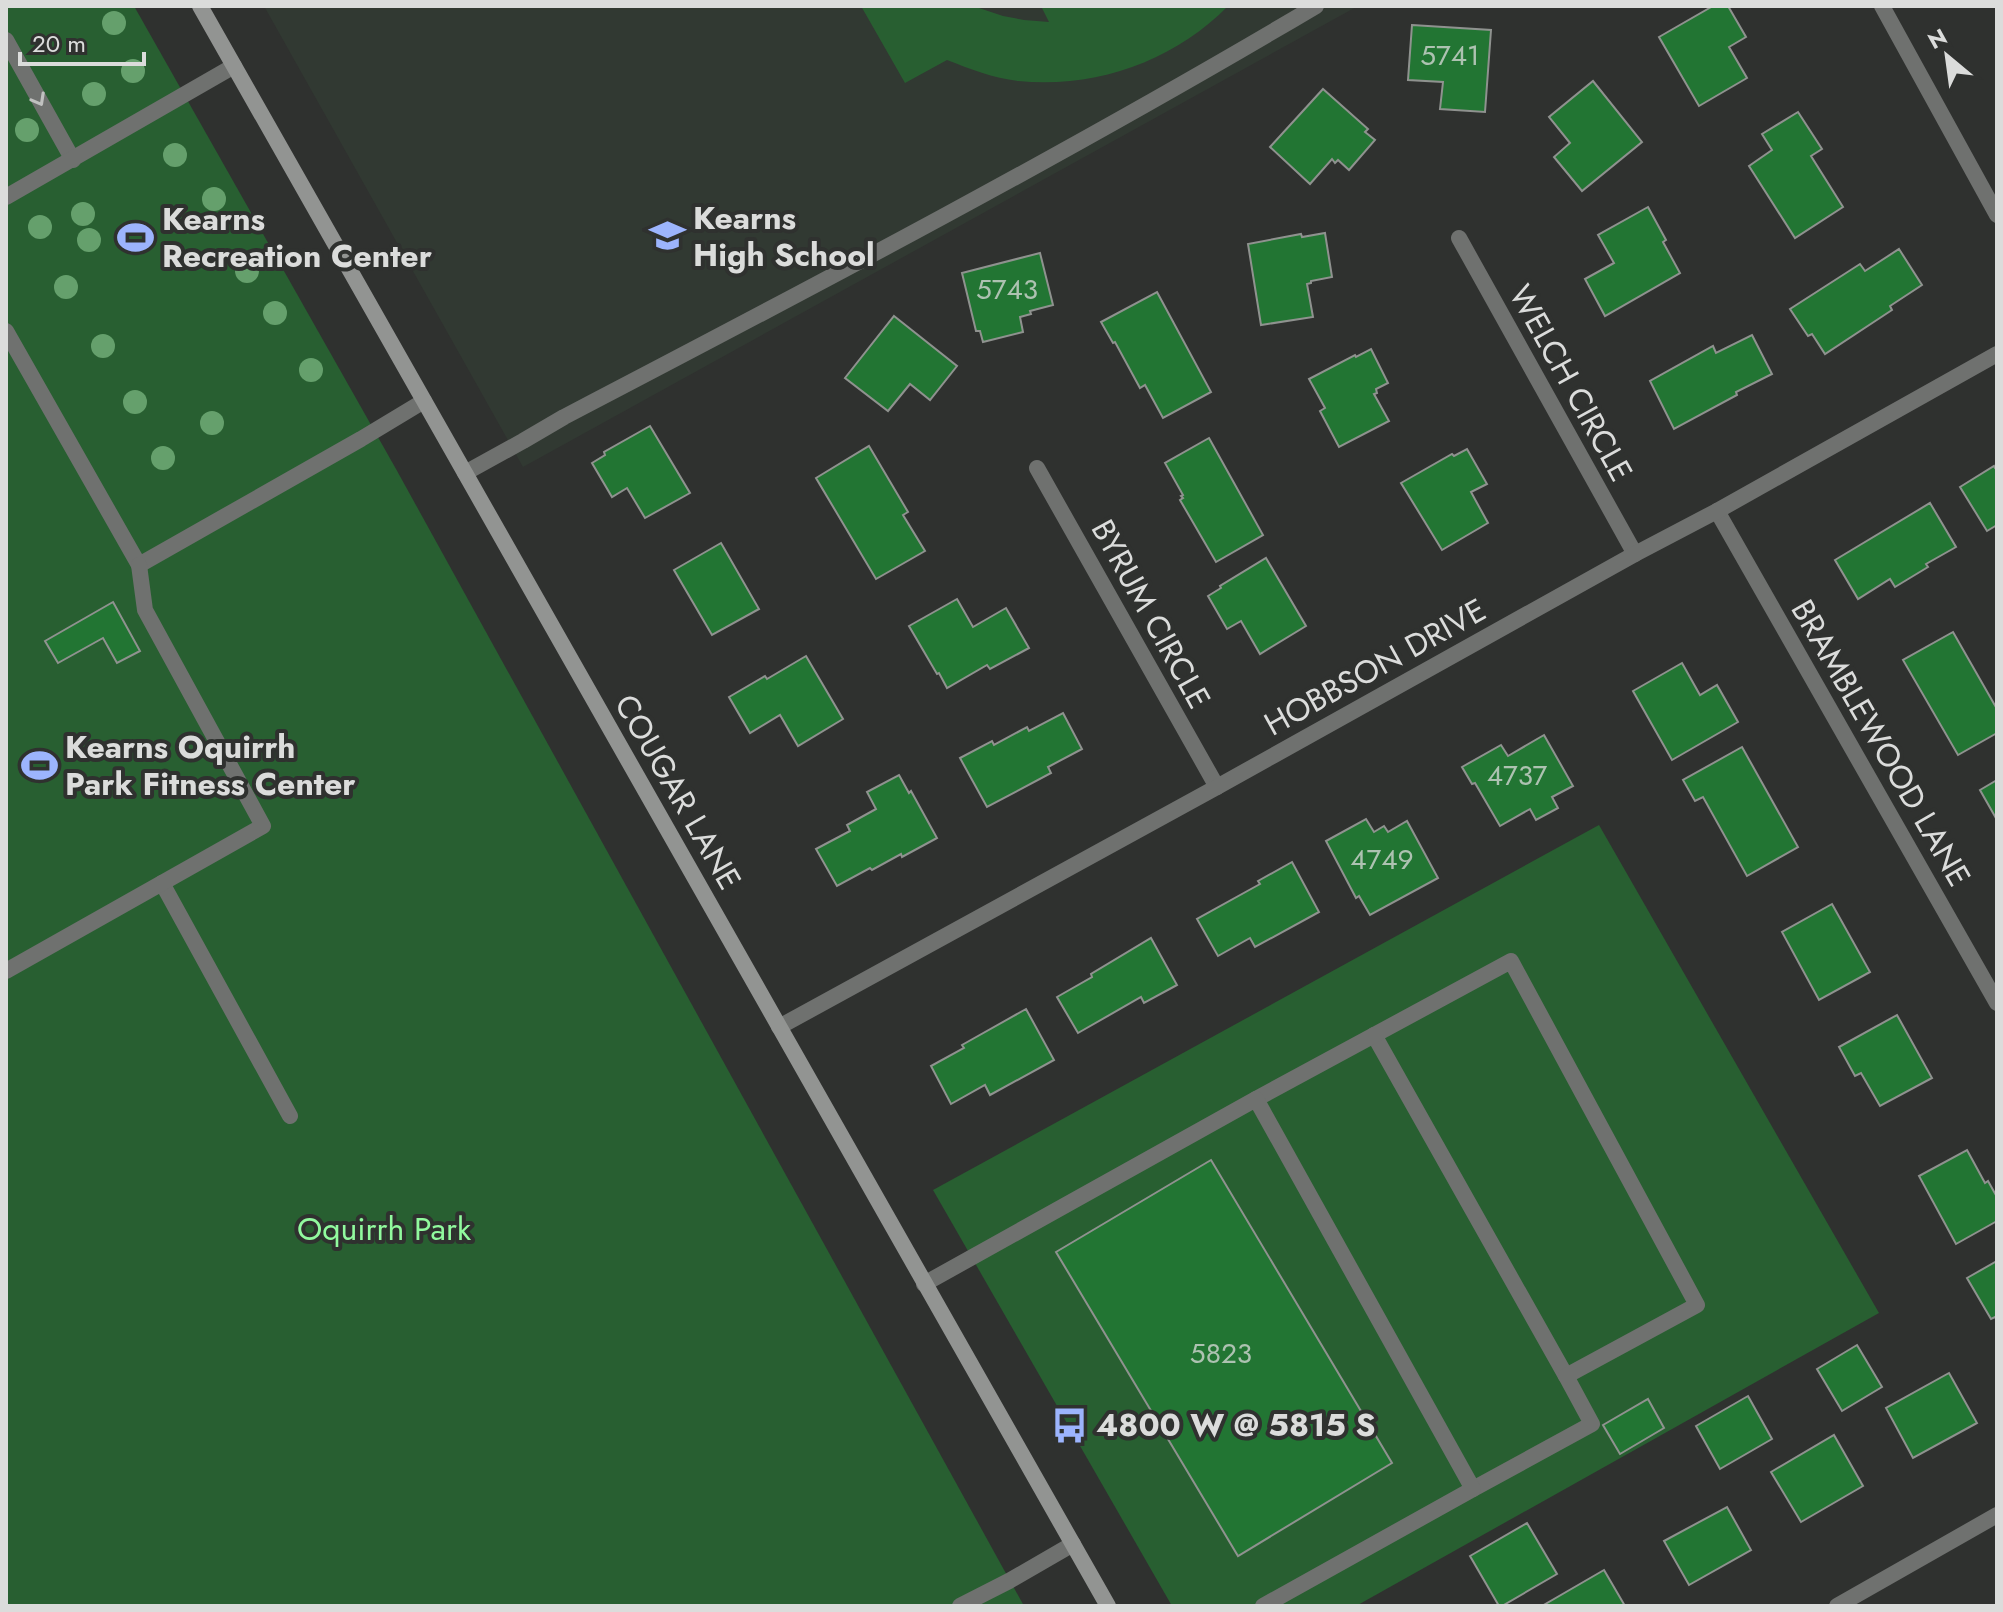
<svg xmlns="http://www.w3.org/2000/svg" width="2003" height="1612" viewBox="0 0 2003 1612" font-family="Jost,sans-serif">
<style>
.built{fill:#313932}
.green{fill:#285f31}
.building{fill:#227533;stroke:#8f928f;stroke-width:2}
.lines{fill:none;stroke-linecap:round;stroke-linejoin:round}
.service{stroke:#6f716f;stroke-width:16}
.minor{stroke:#6f716f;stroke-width:16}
.secondary{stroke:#929492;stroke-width:16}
.tree{fill:#65a06c}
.oneway{stroke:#c0c1c0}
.labels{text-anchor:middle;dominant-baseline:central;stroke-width:8;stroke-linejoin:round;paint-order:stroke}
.number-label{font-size:28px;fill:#adc2b1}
.poi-label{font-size:32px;font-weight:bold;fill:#dbdcdb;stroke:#2f312f;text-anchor:start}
.street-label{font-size:32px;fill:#dbdcdb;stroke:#2f312f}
.park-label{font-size:32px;fill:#91fa9e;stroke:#2f312f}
</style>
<rect width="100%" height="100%" fill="#2f312f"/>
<path class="built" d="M 264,6 L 1358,6 L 523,467 Z"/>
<g class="green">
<path d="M 6,6 L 134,6 L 396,469 L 1024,1606 L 6,1606 Z"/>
<path d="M 861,6 L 973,6 L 1003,16 L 1024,20 L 1049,22 L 1041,6 L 1228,6 C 1174,61 1096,89 1018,81 C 993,78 970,69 947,60 L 905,83 Z"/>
<path d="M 1599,825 L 1879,1313 L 1356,1606 L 1172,1606 L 933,1190 Z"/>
</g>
<g class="building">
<path d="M 1713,6 L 1728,6 L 1746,37 L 1729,47 L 1747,78 L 1699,106 L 1659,37 Z"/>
<path d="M 1412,25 L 1491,30 L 1485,112 L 1440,109 L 1443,82 L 1408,80 Z"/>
<path d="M 1593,81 L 1642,142 L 1582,191 L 1554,157 L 1570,143 L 1549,117 Z"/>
<path d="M 1323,89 L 1368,129 L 1365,132 L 1375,140 L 1349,170 L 1338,160 L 1335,163 L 1332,159 L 1310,184 L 1270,147 Z"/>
<path d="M 1798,112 L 1822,149 L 1811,156 L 1843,207 L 1795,238 L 1749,166 L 1772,150 L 1762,134 Z"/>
<path d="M 1648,207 L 1666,240 L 1663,242 L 1680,273 L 1605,316 L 1585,279 L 1614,263 L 1598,235 Z"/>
<path d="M 1325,233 L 1332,277 L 1311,281 L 1311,283 L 1307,284 L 1313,317 L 1261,325 L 1248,244 L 1301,234 L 1302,237 Z"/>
<path d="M 1899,249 L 1922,285 L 1890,306 L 1892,310 L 1825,354 L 1812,334 L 1808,336 L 1790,309 L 1860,264 L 1865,271 Z"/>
<path d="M 1040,253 L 1053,305 L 1030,311 L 1031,314 L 1020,317 L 1023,332 L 983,342 L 980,331 L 976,331 L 962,273 Z"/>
<path d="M 1157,292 L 1211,392 L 1163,418 L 1145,385 L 1140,388 L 1115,342 L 1113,343 L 1101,322 Z"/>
<path d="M 894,316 L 957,366 L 930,400 L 910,384 L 888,411 L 845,378 Z"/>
<path d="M 1752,335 L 1772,374 L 1736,392 L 1737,395 L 1674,429 L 1650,381 L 1713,346 L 1716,353 Z"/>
<path d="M 1371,349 L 1388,383 L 1376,389 L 1377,393 L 1374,394 L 1389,421 L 1339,447 L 1320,411 L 1325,408 L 1309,379 L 1355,355 L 1356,357 Z"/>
<path d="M 650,426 L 690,493 L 645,518 L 627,488 L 612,497 L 592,463 L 605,455 L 604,452 Z"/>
<path d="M 1209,438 L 1263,535 L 1216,562 L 1180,500 L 1183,498 L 1181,496 L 1183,495 L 1165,463 Z"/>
<path d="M 869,446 L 908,512 L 903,515 L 925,551 L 876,579 L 816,478 Z"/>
<path d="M 1467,449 L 1487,484 L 1471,492 L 1488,523 L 1442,550 L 1401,483 L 1452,454 L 1454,456 Z"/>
<path d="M 1994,466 L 1995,468 L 1997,467 L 1997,525 L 1987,531 L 1960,487 Z"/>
<path d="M 1930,503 L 1956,547 L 1926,564 L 1928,567 L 1895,587 L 1890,579 L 1858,599 L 1835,560 Z"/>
<path d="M 721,543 L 759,609 L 712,635 L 674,570 Z"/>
<path d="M 1266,558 L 1306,626 L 1260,654 L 1241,621 L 1227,629 L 1208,596 L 1221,588 L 1220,586 Z"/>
<path d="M 957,599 L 973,627 L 1006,608 L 1029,648 L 990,669 L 987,665 L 947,688 L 939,673 L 937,674 L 909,626 Z"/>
<path d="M 113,602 L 140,651 L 117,663 L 103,638 L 58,663 L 45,641 Z"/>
<path d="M 1953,632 L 1997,709 L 1997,733 L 1958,755 L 1903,660 Z"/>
<path d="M 806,656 L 843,719 L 798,746 L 780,715 L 750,733 L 729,697 L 765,676 L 767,679 Z"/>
<path d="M 1682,663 L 1700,695 L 1717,685 L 1738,722 L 1672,760 L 1633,691 Z"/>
<path d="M 1063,713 L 1082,749 L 1048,767 L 1051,773 L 987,807 L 960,758 L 992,741 L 994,745 L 1027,727 L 1029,731 Z"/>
<path d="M 1544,735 L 1573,786 L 1552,797 L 1558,808 L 1536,820 L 1530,809 L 1500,826 L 1475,783 L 1472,784 L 1462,767 L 1501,745 L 1508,756 Z"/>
<path d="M 1742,747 L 1798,847 L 1747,876 L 1703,797 L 1695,801 L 1683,780 Z"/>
<path d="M 899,775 L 909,793 L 911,791 L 937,838 L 902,857 L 901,854 L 872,870 L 870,868 L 837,886 L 816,849 L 850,831 L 847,825 L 876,809 L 867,792 Z"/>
<path d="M 1997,780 L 1997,820 L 1980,790 Z"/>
<path d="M 1366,819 L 1374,832 L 1384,826 L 1388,832 L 1407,821 L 1438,878 L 1370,915 L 1359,896 L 1356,898 L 1326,841 Z"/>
<path d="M 1292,862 L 1319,912 L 1255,947 L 1250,938 L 1218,956 L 1197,919 L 1260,884 L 1258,881 Z"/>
<path d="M 1832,904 L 1870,972 L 1819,1000 L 1782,932 Z"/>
<path d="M 1151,938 L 1177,985 L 1144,1003 L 1141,997 L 1078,1033 L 1057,997 L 1092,977 L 1091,974 Z"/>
<path d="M 1026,1009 L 1054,1060 L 990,1095 L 985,1085 L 951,1104 L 931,1066 L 964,1048 L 962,1045 Z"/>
<path d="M 1897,1015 L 1932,1078 L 1880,1106 L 1861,1073 L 1855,1076 L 1839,1047 Z"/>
<path d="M 1967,1150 L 1985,1183 L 1988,1181 L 1997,1197 L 1997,1221 L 1956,1244 L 1919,1176 Z"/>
<path d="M 1211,1160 L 1392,1463 L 1238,1556 L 1056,1252 Z"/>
<path d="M 1997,1261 L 1997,1320 L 1995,1317 L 1991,1319 L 1967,1278 Z"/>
<path d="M 1857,1345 L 1882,1387 L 1842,1411 L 1817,1369 Z"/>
<path d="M 1949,1373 L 1977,1423 L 1913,1458 L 1886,1408 Z"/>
<path d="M 1748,1396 L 1772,1439 L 1720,1469 L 1696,1426 Z"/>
<path d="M 1648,1399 L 1664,1428 L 1620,1454 L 1603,1425 Z"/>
<path d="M 1834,1435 L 1863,1486 L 1801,1522 L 1771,1472 Z"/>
<path d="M 1727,1507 L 1751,1550 L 1689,1585 L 1664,1541 Z"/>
<path d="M 1527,1523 L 1557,1574 L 1502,1606 L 1499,1606 L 1470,1556 Z"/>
<path d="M 1604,1570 L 1625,1606 L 1542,1606 Z"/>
</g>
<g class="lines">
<g class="service">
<path d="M 6,40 L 73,160"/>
<path d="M 6,197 L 234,66"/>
<path d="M 6,331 L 139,565 L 361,439 L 424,401"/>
<path d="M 465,473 L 523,441 L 564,417 C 817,285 1070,152 1316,6"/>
<path d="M 162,883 L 290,1116"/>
<path d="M 6,971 L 263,826 L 145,610 L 139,565"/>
<path d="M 1374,1035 L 1566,1376"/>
<path d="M 1256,1099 L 1511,961 L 1697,1305 L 1566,1376 L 1592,1424 L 1473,1489"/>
<path d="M 924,1284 L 1256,1099 L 1473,1489 L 1263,1606"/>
</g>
<g class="minor">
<path d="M 1882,6 L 1997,215"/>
<path d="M 1459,238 L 1635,554"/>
<path d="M 1037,468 L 1217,787"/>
<path d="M 1717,511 L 1997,1003"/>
<path d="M 779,1027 L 1217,787 L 1635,554 L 1717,511 L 1997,354"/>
<path d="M 960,1606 L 1009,1581 L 1073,1544"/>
<path d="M 1837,1606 L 1997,1515"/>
</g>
<path class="secondary" d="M 200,6 L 1108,1606"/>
</g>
<g class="tree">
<circle cx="114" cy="23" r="12"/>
<circle cx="133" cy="71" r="12"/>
<circle cx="94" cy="94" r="12"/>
<circle cx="27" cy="130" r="12"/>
<circle cx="175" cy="155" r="12"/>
<circle cx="214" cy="199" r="12"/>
<circle cx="83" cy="214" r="12"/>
<circle cx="40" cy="227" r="12"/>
<circle cx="89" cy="240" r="12"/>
<circle cx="247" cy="271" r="12"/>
<circle cx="66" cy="287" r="12"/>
<circle cx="275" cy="313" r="12"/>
<circle cx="103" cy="346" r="12"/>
<circle cx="311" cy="370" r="12"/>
<circle cx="135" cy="402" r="12"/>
<circle cx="212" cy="423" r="12"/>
<circle cx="163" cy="458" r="12"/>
</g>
<defs><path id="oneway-chevron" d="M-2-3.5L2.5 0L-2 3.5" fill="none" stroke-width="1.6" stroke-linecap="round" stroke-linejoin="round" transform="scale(2)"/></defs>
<use class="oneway" href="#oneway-chevron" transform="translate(39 100) rotate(61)"/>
<defs>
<symbol id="school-bare" viewBox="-9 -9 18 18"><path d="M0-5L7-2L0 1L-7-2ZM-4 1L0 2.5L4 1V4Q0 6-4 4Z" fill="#9cb4fd" stroke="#2f312f" stroke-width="2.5" paint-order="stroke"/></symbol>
<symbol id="stadium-bare" viewBox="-9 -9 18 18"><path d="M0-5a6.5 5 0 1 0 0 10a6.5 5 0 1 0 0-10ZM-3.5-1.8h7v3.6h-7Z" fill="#9cb4fd" stroke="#2f312f" stroke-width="2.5" paint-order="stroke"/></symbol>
<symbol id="bus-bare" viewBox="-9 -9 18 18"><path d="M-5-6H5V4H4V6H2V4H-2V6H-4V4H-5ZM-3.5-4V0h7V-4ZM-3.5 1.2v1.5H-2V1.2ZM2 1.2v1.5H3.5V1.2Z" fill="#9cb4fd" stroke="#2f312f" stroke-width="2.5" paint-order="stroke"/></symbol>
</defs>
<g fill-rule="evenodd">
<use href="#school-bare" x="642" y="210" width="51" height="51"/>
<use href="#stadium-bare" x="110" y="212" width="51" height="51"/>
<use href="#stadium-bare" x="14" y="740" width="51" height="51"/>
<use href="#bus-bare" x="1044" y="1400" width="51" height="51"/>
</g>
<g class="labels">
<g class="number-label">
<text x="1450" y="55">5741</text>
<text x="1007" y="289">5743</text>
<text x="1517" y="775">4737</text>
<text x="1382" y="859">4749</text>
<text x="1221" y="1353">5823</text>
</g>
<g class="poi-label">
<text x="693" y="218">Kearns<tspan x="693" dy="37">High School</tspan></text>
<text x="162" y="219">Kearns<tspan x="162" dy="37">Recreation Center</tspan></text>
<text x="65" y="747">Kearns Oquirrh<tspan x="65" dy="37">Park Fitness Center</tspan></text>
<text x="1096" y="1425">4800 W @ 5815 S</text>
</g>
<g class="street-label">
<text transform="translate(1571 383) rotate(61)">WELCH CIRCLE</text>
<text transform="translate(1151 614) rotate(61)">BYRUM CIRCLE</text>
<text transform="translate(1375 667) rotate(-29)">HOBBSON DRIVE</text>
<text transform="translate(1881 743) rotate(60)">BRAMBLEWOOD LANE</text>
<text transform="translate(678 792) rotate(60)">COUGAR LANE</text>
</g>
<g class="park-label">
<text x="384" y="1229">Oquirrh Park</text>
</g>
</g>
<rect width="2003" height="1612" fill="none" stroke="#dbdcdb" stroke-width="16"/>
<g transform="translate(1947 56) rotate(331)" stroke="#2f312f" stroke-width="6" paint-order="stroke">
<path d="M0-6L14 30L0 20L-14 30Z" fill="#dbdcdb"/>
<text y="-12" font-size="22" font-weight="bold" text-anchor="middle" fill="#dbdcdb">N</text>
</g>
<path d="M20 52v12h124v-12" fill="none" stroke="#dbdcdb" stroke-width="4"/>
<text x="32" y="52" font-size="24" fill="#dbdcdb" stroke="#2f312f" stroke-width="6" paint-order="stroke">20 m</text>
</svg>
